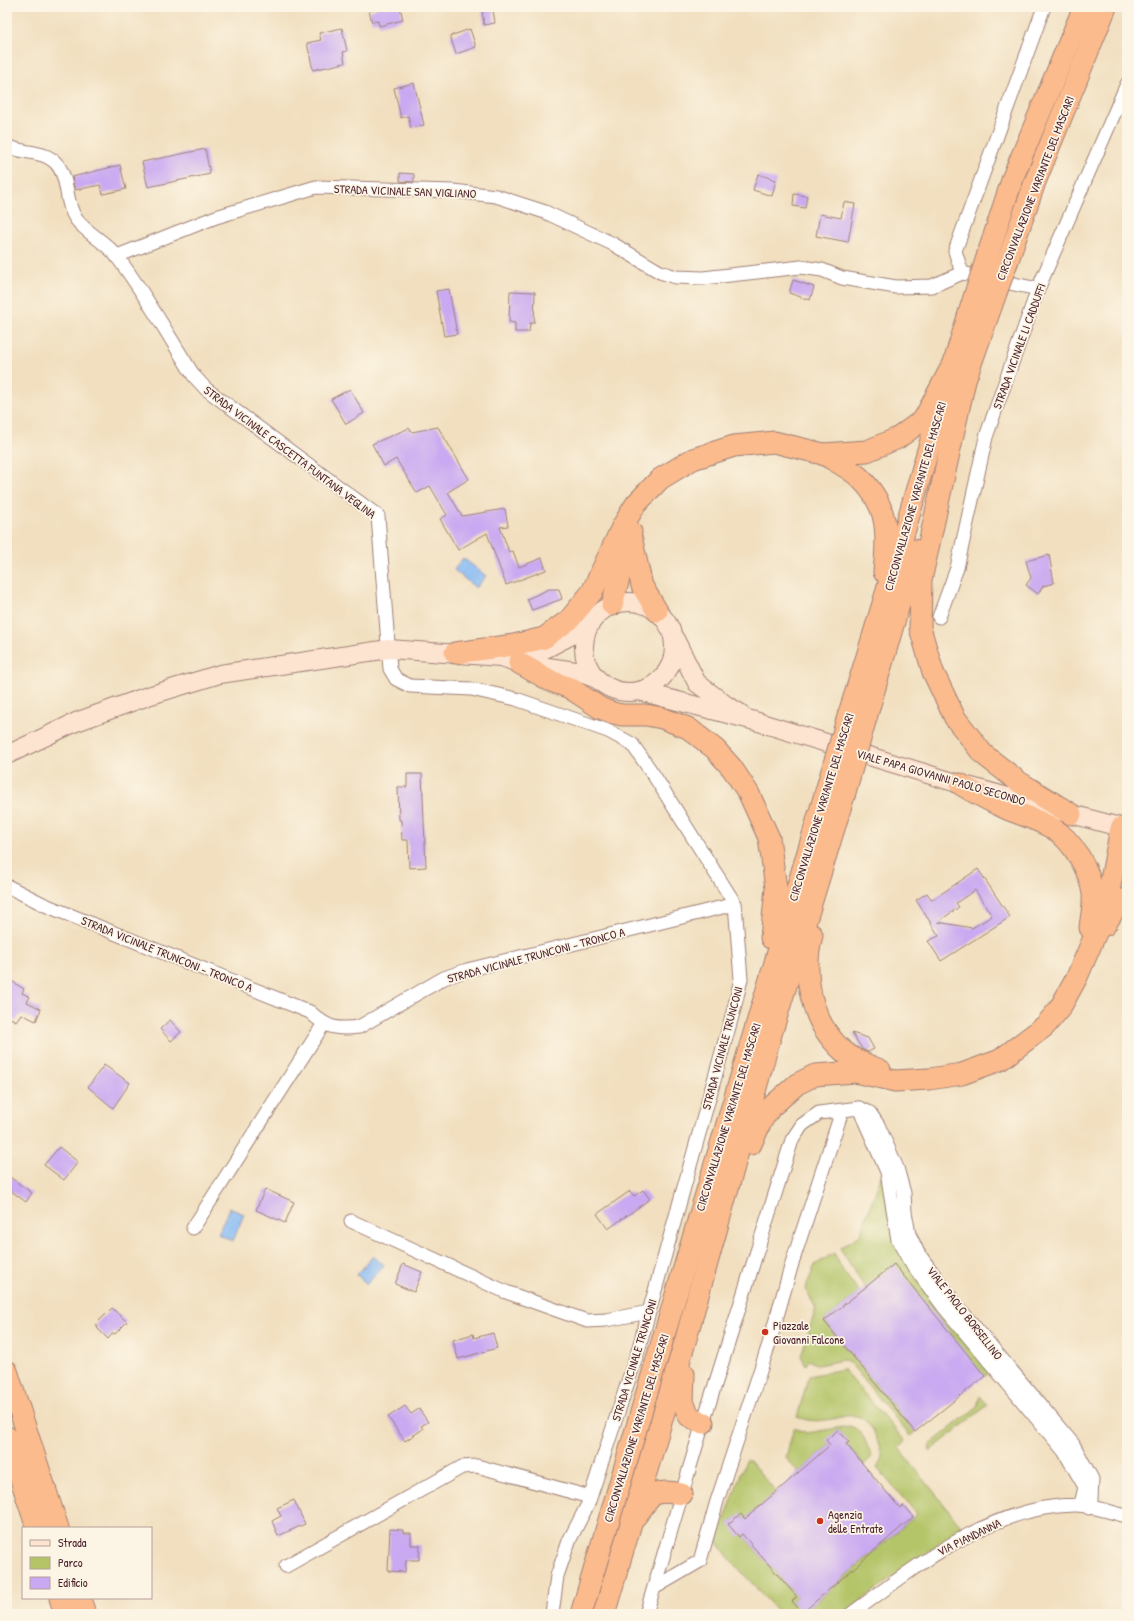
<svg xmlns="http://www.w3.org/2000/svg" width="1134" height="1621" viewBox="0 0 1134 1621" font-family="'Patrick Hand',sans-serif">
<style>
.green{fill:#b4c467;stroke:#7f7249}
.water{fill:#86baf4;stroke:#686c90}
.building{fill:#c9a9f1;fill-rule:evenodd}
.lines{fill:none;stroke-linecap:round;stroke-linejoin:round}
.minor-casing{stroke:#9e7f75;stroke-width:15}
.secondary-casing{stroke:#9e7f75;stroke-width:20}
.trunk-casing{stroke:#9e7f75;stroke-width:23}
.minor{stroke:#fff;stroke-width:13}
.secondary{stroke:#fde4d1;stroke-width:18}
.trunk{stroke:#fbbb8d;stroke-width:21}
.trunk-bridge-casing{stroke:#9e7f75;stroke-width:23;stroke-linecap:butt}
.trunk-bridge{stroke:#fbbb8d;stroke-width:21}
.poi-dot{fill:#c8321e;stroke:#fcf5e5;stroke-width:1.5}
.labels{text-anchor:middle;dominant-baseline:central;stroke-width:3.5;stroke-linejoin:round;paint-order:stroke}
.street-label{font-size:12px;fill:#4a1f2b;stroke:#fcf5e5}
.poi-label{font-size:12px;fill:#4a1f2b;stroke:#fcf5e5;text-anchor:start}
</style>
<rect width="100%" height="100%" fill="#fcf5e5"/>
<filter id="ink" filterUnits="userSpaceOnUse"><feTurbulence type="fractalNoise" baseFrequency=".025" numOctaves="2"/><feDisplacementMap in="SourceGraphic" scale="8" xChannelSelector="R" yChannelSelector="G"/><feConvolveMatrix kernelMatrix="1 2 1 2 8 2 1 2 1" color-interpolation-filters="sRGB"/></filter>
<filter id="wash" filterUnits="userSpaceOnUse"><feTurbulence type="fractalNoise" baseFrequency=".012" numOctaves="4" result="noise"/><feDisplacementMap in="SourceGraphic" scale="16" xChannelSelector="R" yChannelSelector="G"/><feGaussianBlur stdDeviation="0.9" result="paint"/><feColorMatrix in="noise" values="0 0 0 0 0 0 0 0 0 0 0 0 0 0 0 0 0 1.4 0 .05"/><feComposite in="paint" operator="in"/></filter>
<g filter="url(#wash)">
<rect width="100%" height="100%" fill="#f1dfbf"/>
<g class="green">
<path d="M 881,1176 L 993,1371 L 985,1376 L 865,1288 L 840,1248 L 860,1235 Z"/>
<path d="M 834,1253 L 844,1273 L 860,1292 L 824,1321 L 915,1432 L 910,1436 L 851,1364 L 843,1360 L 818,1365 L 809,1360 L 806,1365 L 801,1356 L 816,1308 L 805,1289 L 815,1265 Z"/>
<path d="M 843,1369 L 905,1441 L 899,1448 L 962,1527 L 843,1614 L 780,1614 L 729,1558 L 717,1541 L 746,1460 L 750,1461 L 776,1492 L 745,1519 L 740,1514 L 729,1524 L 742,1534 L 797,1597 L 792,1601 L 803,1613 L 917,1514 L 877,1468 L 883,1458 C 862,1383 842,1434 797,1417 L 809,1376 Z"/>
<path d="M 980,1396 L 988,1405 L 930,1451 L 929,1447 L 933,1442 L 977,1407 Z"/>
<path d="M 850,1426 C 863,1429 867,1446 872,1457 L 864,1465 L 846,1444 L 848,1442 L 838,1430 L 827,1440 L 830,1445 L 798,1473 L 786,1457 L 794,1428 L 807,1433 Z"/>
</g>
<g class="water">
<path d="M 463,558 L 486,576 L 476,588 L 454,570 Z"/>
<path d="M 229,1208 L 244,1214 L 233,1241 L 218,1234 Z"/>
<path d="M 373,1256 L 384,1265 L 367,1284 L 357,1275 Z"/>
</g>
<g id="blocks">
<g class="building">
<path d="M 375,7 L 400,7 L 403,20 L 379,26 L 378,21 L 372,22 L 369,11 L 376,9 Z"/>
<path d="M 493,10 L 495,23 L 484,25 L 482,11 Z"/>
<path d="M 342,28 L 347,51 L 343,52 L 345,63 L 313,70 L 307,43 L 321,40 L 319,33 Z"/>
<path d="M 470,29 L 476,47 L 456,54 L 450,36 Z"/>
<path d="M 414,83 L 424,125 L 411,128 L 408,116 L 401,118 L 394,88 Z"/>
<path d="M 205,149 L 210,174 L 148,187 L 142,162 Z"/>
<path d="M 120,165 L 126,189 L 103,194 L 100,185 L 75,190 L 72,177 Z"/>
<path d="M 400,173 L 414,174 L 414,182 L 400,181 Z"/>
<path d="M 758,174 L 776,180 L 772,196 L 753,190 Z"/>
<path d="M 794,194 L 807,196 L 805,208 L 793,206 Z"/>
<path d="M 844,202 L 855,204 L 848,242 L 816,236 L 820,214 L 841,218 Z"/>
<path d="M 793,280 L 814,287 L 810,300 L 789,293 Z"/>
<path d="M 449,289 L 457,334 L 444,336 L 436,291 Z"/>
<path d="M 510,291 L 535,292 L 534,323 L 530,323 L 529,332 L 515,332 L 515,323 L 509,322 Z"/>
<path d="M 350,389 L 364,413 L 346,424 L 331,399 Z"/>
<path d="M 438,427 L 469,479 L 448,492 L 462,516 L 505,509 L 508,526 L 500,527 L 509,552 L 513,551 L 519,567 L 542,558 L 546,570 L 506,585 L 487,533 L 458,550 L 440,519 L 447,515 L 430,486 L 417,493 L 396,459 L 384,466 L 372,444 L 409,428 L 412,432 Z"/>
<path d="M 1049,555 L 1054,583 L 1043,586 L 1038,594 L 1026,585 L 1031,578 L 1026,561 Z"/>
<path d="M 549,589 L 559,589 L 562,599 L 532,610 L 527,599 Z"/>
<path d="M 407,774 L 422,774 L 426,867 L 409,868 L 408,840 L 402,840 L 401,820 L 399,820 L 398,787 L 407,787 Z"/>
<path d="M 978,869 L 1010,917 L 941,961 L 928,941 L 939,936 L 916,900 L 927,893 L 932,900 ZM 975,890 L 992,916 L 972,928 L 938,922 L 959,907 L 956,903 Z"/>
<path d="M 7,978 L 24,989 L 22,993 L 30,997 L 27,1002 L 41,1009 L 36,1021 L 21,1014 L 16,1021 L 7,1016 Z"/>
<path d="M 170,1020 L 181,1032 L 171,1041 L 160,1029 Z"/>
<path d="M 852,1033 L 868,1038 L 874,1049 L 868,1052 L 862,1049 Z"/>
<path d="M 104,1065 L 130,1083 L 113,1108 L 88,1087 Z"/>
<path d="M 59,1147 L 78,1162 L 64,1180 L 44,1165 Z"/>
<path d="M 7,1175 L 32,1193 L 26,1202 L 7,1188 Z"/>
<path d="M 265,1189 L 294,1202 L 285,1223 L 256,1210 Z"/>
<path d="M 643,1190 L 650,1199 L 608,1229 L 597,1214 L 630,1191 L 634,1196 Z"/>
<path d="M 403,1264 L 422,1272 L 414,1292 L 395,1284 Z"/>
<path d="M 894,1264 L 985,1376 L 915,1432 L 824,1321 Z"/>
<path d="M 112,1308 L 127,1322 L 115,1334 L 113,1333 L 108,1339 L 97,1328 L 98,1327 L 96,1324 Z"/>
<path d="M 493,1333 L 497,1348 L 458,1359 L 453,1340 L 473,1334 L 474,1338 Z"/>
<path d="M 405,1406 L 411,1414 L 419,1409 L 428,1422 L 421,1426 L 423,1429 L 405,1441 L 388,1417 Z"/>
<path d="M 838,1430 L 849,1442 L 846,1444 L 900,1508 L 903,1505 L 913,1517 L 802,1613 L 792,1601 L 797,1597 L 742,1534 L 739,1537 L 728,1524 L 741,1514 L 745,1519 L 776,1492 L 830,1445 L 826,1440 Z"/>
<path d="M 294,1500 L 305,1524 L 278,1536 L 272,1521 L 281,1516 L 277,1508 Z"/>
<path d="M 390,1529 L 403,1530 L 403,1533 L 411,1533 L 411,1545 L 420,1545 L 419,1560 L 406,1560 L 405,1572 L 388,1571 Z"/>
</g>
</g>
</g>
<g filter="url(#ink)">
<use href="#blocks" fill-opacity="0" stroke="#9e7f75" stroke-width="1"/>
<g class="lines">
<defs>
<g id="minor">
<path d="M 7,146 C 23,154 42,150 55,162 C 70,177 64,202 76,219 C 87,234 107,242 118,258 C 146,295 169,337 194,376 L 206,389 L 378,516 L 390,669 L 396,679 L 410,686 L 471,689 L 516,699 L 608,731 L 632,744 L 653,774 L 735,904 L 741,979 L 734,1009 L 638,1351 L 588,1504 L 569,1541 L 557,1576 L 552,1614"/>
<path d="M 117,256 L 216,217 L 316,187 L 453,191 L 496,196 L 545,212 L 613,244 L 660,272 L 676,277 L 703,278 L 801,267 L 822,270 L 842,278 L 896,287 L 932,286 L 962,273 L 1038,289"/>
<path d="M 962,273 L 955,251 L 1044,7"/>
<path d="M 939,617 L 957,568 L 986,437 L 1038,289 L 1127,84"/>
<path d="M 7,886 L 45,905 L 310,1012 C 327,1028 336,1030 359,1027 L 444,978 L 467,970 L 735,904"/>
<path d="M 859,1108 L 887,1172 L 898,1240 L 909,1260 L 943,1306 L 1064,1451 L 1085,1487 L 1082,1500"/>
<path d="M 351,1221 L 506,1292 L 587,1321 L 606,1320 L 649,1312"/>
<path d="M 193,1228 L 323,1025"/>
<path d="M 286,1566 L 462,1467 L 477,1466 L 590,1497"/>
<path d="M 654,1588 L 700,1561 L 717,1501 L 769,1344 L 793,1260 L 842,1111"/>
<path d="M 646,1614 L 703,1423 L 792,1140 L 802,1125 L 819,1113 L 859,1108 L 870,1113 L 878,1125 L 897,1168 L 904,1193 L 905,1212 L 909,1234 L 918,1253 L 954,1302 L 1073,1444 L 1092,1479 L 1091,1500 L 1089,1508"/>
<path d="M 851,1614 C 917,1566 988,1507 1074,1505 C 1089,1504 1112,1513 1127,1516"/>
</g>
<g id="secondary">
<circle cx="629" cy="647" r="45"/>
<path d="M 675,639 L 697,683 L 726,705 L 740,713"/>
<path d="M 513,654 L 545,649 L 572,635 L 591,622"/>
<path d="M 639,691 L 755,721 L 960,784 L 1127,829"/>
<path d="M 7,755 L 76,722 L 148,696 L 220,674 L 389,649 L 501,657 L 519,663 L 576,671 L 597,679"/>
</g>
<g id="trunk">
<path d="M 988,254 L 1013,177 L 1084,7"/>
<path d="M 1008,260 L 1035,182 L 1106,7"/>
<path d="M 966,376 L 921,580 L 920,628 L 933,672 L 955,718 L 983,754 L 1019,782 L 1071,814"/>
<path d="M 962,389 L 996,293"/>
<path d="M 823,454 C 835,461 850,468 860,478 C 889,506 888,534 884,572"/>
<path d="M 632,541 L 642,586 L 657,611"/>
<path d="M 612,605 L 631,532"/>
<path d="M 455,653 L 514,645 L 544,638 L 569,620 L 592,592 L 622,527 L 636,504 L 660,479 L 693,459 L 734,446 L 774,442 L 823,454 L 867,451 L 898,438 L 924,419 L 951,368"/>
<path d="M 519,663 L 551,681 L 570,688 L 600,708 L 613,713 L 622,715 L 646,715 L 662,718 L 688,728 L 715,749 L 732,768 L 749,794 L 769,838 L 776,888 L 771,938"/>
<path d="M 849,713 C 895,572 932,429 977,288"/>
<path d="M 866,718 L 915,550"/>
<path d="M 960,784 C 975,793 991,802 1007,809 C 1022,815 1037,819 1052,828 C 1073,840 1090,871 1093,894 C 1094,905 1091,917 1090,928"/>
<path d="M 1105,925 L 1116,907 L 1127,898"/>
<path d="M 812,935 C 802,975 810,1021 842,1050 C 852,1060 868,1065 880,1070"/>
<path d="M 751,1144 L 762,1120 L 771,1107 L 797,1084 L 815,1075 L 855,1072 L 895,1081 L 929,1079 L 962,1074 L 1000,1060 L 1045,1026 L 1060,1008 L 1077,977 L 1105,912 L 1121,828"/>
<path d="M 7,1371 L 58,1528"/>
<path d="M 684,1374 L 683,1402 L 689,1416 L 703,1423"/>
<path d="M 7,1437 L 37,1528"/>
<path d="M 636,1516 C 653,1493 653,1489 682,1494"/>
<path d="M 60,1598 L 65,1614"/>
<path d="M 80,1598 L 85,1614"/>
<path d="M 581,1614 L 826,791"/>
<path d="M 604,1614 L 685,1342 L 769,1041 L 844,796"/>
</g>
</defs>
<use href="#minor" class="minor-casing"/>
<use href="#secondary" class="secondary-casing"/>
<use href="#trunk" class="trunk-casing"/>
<use href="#minor" class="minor"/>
<use href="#secondary" class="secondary"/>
<use href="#trunk" class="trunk"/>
<defs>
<g id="trunk-bridge">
<path d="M 977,288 L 988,254"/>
<path d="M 996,293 L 1008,260"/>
<path d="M 826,791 L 849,713"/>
<path d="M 844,796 L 866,718"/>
</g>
</defs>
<use href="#trunk-bridge" class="trunk-bridge-casing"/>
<use href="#trunk-bridge" class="trunk-bridge"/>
</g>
</g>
<g class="poi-dot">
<circle cx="765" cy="1332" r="4"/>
<circle cx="820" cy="1521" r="4"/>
</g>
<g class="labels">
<g class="street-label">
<text transform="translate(1035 188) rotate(-69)">CIRCONVALLAZIONE VARIANTE DEL MASCARI</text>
<text transform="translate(405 191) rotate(2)">STRADA VICINALE SAN VIGLIANO</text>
<text transform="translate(1019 346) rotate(-70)">STRADA VICINALE LI CADDUFFI</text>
<text transform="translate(290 452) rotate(37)">STRADA VICINALE CASCETTA FUNTANA VEGLINA</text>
<text transform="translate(915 496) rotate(-74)">CIRCONVALLAZIONE VARIANTE DEL MASCARI</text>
<text transform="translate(941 777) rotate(16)">VIALE PAPA GIOVANNI PAOLO SECONDO</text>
<text transform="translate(821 807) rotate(-73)">CIRCONVALLAZIONE VARIANTE DEL MASCARI</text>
<text transform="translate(167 954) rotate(22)">STRADA VICINALE TRUNCONI - TRONCO A</text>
<text transform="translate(536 955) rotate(-15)">STRADA VICINALE TRUNCONI - TRONCO A</text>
<text transform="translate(722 1048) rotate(-75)">STRADA VICINALE TRUNCONI</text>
<text transform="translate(728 1117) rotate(-73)">CIRCONVALLAZIONE VARIANTE DEL MASCARI</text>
<text transform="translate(965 1313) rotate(52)">VIALE PAOLO BORSELLINO</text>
<text transform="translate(634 1360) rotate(-73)">STRADA VICINALE TRUNCONI</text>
<text transform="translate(636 1428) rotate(-73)">CIRCONVALLAZIONE VARIANTE DEL MASCARI</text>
<text transform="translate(969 1537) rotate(-26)">VIA PIANDANNA</text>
</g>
<g class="poi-label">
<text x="773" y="1325">Piazzale<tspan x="773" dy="14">Giovanni Falcone</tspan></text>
<text x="828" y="1514">Agenzia<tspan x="828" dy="14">delle Entrate</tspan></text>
</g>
</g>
<rect width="1134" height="1621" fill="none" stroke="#fcf5e5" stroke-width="24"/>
<rect x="22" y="1527" width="130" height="72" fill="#fcf5e5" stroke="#b59f9b"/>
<rect x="30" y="1540" width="20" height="6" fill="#fde4d1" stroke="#b59f9b"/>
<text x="58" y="1547" font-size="12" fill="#4a1f2b">Strada</text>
<rect x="30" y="1557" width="20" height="12" fill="#b4c467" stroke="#b59f9b"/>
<text x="58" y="1567" font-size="12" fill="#4a1f2b">Parco</text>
<rect x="30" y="1577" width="20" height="12" fill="#c9a9f1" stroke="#b59f9b"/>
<text x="58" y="1587" font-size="12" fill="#4a1f2b">Edificio</text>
</svg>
